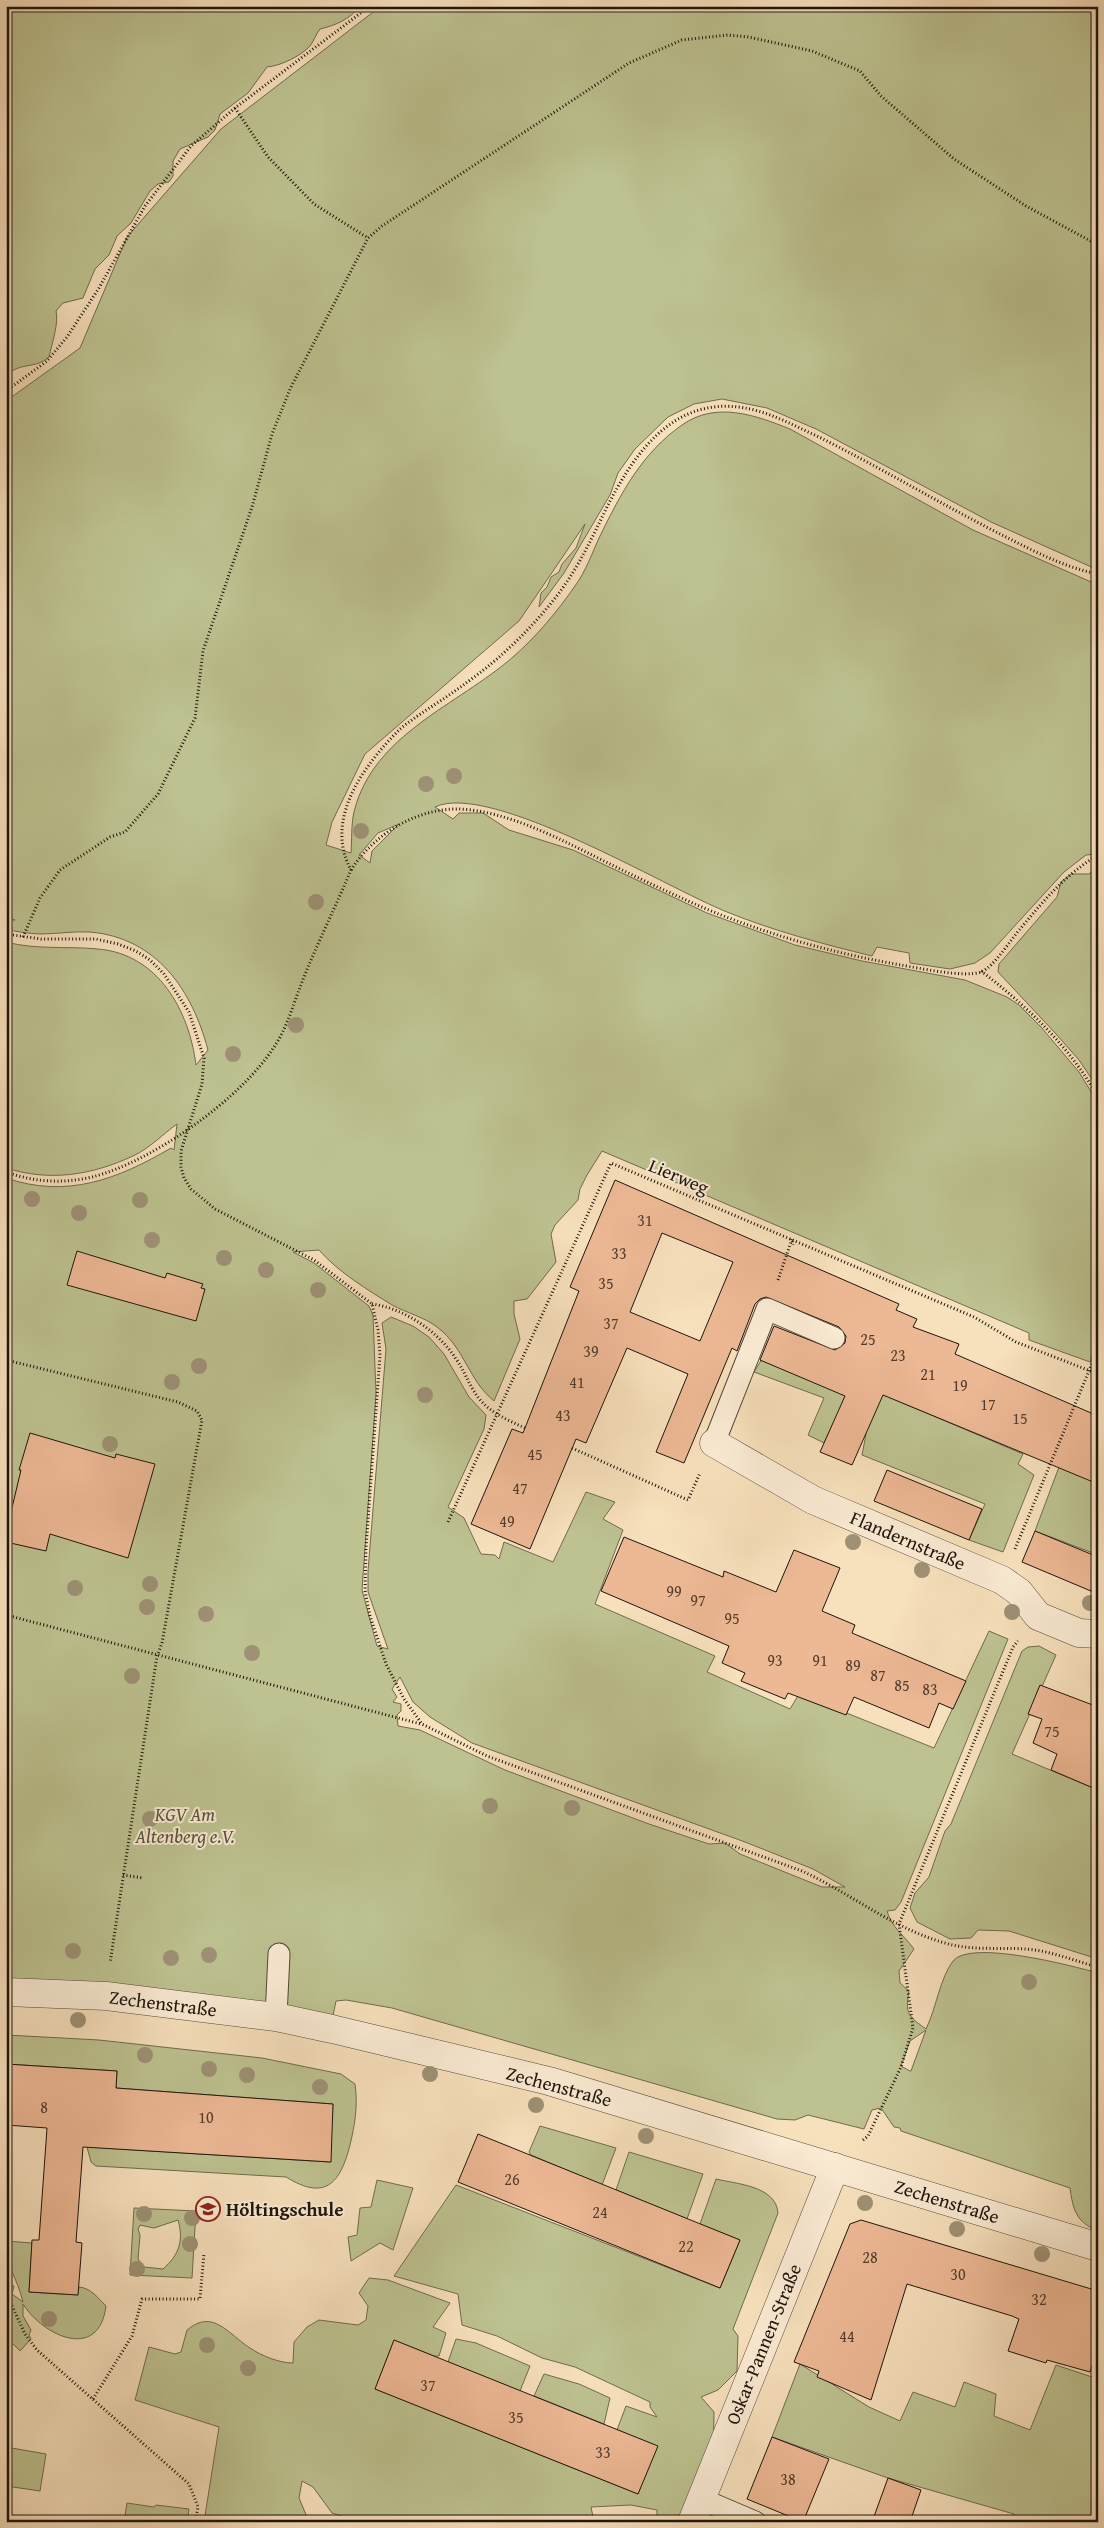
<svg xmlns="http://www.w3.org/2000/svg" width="1104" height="2528" viewBox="0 0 1104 2528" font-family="'Gentium Book Plus',serif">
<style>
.green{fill:#bdc290;stroke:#6e6b4e;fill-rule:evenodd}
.building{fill:#edb894;stroke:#1e140d;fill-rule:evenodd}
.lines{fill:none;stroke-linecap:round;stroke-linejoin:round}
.lane-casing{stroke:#544739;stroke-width:23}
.street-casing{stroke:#544739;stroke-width:29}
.path{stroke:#1e140d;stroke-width:3;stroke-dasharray:1 2.5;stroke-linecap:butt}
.lane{stroke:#faebd3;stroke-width:21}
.street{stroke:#faebd3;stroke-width:28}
.tree{fill:#9e9175}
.labels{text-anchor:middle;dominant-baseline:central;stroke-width:4;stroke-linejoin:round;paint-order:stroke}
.number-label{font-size:16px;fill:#523d2f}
.street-label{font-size:19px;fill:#1e140d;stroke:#faebd3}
.park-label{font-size:19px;font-style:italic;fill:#56513b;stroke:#faebd3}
.poi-label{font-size:19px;font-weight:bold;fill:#1e140d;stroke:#faebd3;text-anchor:start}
</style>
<rect width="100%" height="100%" fill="#f7e0bc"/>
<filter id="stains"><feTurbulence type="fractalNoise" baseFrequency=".004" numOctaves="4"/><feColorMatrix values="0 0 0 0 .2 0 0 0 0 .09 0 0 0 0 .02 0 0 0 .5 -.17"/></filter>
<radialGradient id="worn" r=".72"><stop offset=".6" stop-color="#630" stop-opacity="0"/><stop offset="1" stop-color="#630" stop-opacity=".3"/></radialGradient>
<g class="green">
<path d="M 6,6 L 360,6 C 349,20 336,25 320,29 C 316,34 314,41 310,46 C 301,56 280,66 267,67 L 248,93 L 220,114 L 215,130 L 208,137 L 180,149 L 173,161 L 173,176 L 169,182 L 158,184 L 150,191 L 131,223 L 117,236 L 109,255 L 95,269 L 83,298 L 63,303 L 56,311 C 59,323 52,343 49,357 C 34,370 21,361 6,376 Z"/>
<path d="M 381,6 L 1098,6 L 1098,570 L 991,522 L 816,429 L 767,408 L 722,399 L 694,404 L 668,417 L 635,449 L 618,473 L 610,495 L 564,573 L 539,607 L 541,593 L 547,587 L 551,577 L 559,572 L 562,564 L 576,548 L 585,524 L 519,621 L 365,754 L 332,822 L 326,845 L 351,853 C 352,840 351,825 354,812 C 373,734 458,705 513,657 C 536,637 557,612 575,586 C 586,571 592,553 600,536 C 621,493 642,453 682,425 C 716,401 755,415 790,429 L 973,530 L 1098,585 L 1098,854 L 1086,855 L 1064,872 L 990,953 L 975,963 L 950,969 L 910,963 L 909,953 L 877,947 L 872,956 C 823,944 774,931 727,912 C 667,888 490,781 435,807 L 453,819 L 459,813 L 483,813 L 509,830 L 573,850 L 707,913 L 795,945 L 862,961 L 965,980 L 1007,997 L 1019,1005 L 1041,1027 L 1079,1072 L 1098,1103 L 1098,1337 L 1090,1362 L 1029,1340 L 1029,1333 L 602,1151 L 587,1175 L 580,1189 L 578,1200 L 555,1225 L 551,1234 L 556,1262 L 527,1299 L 514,1301 L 514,1314 L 520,1339 L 494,1401 C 468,1380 465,1348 437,1327 C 424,1317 407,1313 392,1305 C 368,1290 338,1272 319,1250 L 293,1252 L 314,1263 L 369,1306 L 373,1315 L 376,1394 L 362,1590 L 377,1646 L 388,1649 L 368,1592 L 368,1571 L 386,1349 L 382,1323 L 391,1317 L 413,1326 L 429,1337 L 444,1354 L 469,1397 L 486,1415 L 484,1429 L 448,1507 L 464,1518 L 481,1554 L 495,1555 L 499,1559 L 504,1542 L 553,1562 L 586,1492 L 615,1502 L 603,1519 L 623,1530 L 595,1604 L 715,1656 L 707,1672 L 790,1709 L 799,1694 L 934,1748 L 989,1631 L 1008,1639 L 901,1902 L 895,1910 L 887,1911 C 892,1928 903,1934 914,1949 L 899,1971 L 900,1983 L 909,1991 C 905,2014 908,2016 926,2029 C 936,2009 940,1978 953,1961 C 970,1939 1073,1966 1098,1973 L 1098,2231 C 1076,2222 1073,2210 1070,2188 L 901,2131 L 900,2128 L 894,2127 L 881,2108 L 872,2110 L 864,2129 L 808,2115 L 795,2120 L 777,2119 L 392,2008 L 346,2000 L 336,2001 L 331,2025 L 6,1991 L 6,1178 C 67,1199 118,1179 171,1148 L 174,1150 L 177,1124 C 163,1134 150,1148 133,1156 C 92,1175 50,1182 6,1168 L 6,942 C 36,950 68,946 98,949 C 158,954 189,1010 196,1065 L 208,1050 C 192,990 157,938 90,932 C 73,931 57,934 40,934 C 29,934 17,931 6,930 L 6,920 L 15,920 L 6,917 L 6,401 L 80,348 L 127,237 L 221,129 ZM 399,824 L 372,851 L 370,863 L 359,855 L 378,833 ZM 400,1677 L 413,1702 L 430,1717 L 472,1743 L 745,1842 L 813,1869 L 845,1887 L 822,1887 L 740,1854 L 725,1843 L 709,1844 L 649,1824 L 505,1770 L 420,1730 L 398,1726 L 397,1715 L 401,1711 L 401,1704 L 393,1702 L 397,1697 L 392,1689 ZM 926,2030 L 911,2071 L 910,2071 L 901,2066 L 910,2041 Z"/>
<path d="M 1098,866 L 1098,1088 L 1079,1060 L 1056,1034 L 998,972 L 999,964 L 1057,897 L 1061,882 L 1071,874 L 1089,874 Z"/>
<path d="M 762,1359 L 856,1383 L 1023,1454 L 1018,1464 L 1034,1475 L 1003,1552 L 969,1540 L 985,1504 L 862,1455 L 866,1434 L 834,1422 L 824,1443 L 808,1435 L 824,1398 L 754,1372 Z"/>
<path d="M 1059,1467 L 1098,1482 L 1098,1555 L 1035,1531 Z"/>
<path d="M 1039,1646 L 1056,1655 L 1012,1754 L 1098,1790 L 1098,1959 L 1009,1931 L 978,1930 L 971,1938 L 950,1939 L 917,1922 L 910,1908 L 915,1893 L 929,1877 L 945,1831 L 951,1824 L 1022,1651 L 1028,1647 Z"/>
<path d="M 6,2035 L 99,2040 L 262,2058 L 341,2074 L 355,2084 C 358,2106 355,2124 350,2145 C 340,2184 325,2201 286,2177 L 96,2166 L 91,2162 L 87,2147 L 330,2162 L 333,2104 L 116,2088 L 117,2071 L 6,2064 Z"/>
<path d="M 540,2126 L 616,2148 L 602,2185 L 531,2155 L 529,2152 Z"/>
<path d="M 629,2152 L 703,2174 L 687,2219 L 616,2190 Z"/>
<path d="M 716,2179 C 737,2184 776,2186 778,2213 L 733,2329 L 738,2336 L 737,2371 L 718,2390 L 701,2397 L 714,2412 L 713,2465 L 688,2522 L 657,2522 L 657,2510 L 631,2505 L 591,2507 L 594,2522 L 359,2522 L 332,2513 L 313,2487 L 302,2481 L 299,2498 L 309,2522 L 204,2522 L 219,2427 L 135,2400 L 149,2347 L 175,2354 L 181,2352 L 187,2330 C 213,2308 228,2334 250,2348 C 262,2356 279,2363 293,2363 L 294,2342 L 307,2327 L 319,2320 L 358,2325 L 366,2320 L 368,2306 L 359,2293 L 369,2278 L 388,2280 L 450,2303 L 433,2327 L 446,2333 L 439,2356 L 434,2356 L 394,2340 L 375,2389 L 638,2494 L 657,2446 L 617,2430 L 626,2406 L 657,2417 L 650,2407 L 650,2402 L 575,2367 L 542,2358 L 497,2336 L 462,2325 L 458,2294 L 394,2276 L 456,2185 L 720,2288 L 740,2240 L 700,2224 Z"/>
<path d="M 377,2180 L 413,2188 L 393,2250 L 380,2243 L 351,2261 L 348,2237 L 357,2235 L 360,2208 L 371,2207 Z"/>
<path d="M 134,2208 L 196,2211 L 192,2278 L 130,2275 ZM 178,2220 C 184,2241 179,2255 163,2269 L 144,2267 L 138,2259 L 140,2235 L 138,2229 L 140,2225 L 154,2228 Z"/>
<path d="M 6,2241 L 32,2243 L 29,2292 L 78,2295 L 79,2287 C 91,2288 98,2298 106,2306 C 99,2362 43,2336 23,2304 L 23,2316 L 31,2330 L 29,2335 L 31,2339 L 20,2351 L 13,2344 L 6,2342 L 6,2283 L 14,2286 L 12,2294 L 23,2302 C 17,2277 6,2267 6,2241 Z"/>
<path d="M 456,2339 L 476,2343 L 530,2366 L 520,2391 L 448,2362 Z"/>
<path d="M 800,2364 L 869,2407 L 900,2421 L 913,2392 L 955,2407 L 964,2382 L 996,2394 L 994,2416 L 1030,2430 L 1056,2365 L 1098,2379 L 1098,2522 L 1011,2522 L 1014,2514 L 888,2478 L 772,2437 Z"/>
<path d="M 544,2374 L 579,2384 L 610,2398 L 604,2424 L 534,2396 Z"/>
<path d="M 6,2447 L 46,2454 L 40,2491 L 6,2486 Z"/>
<path d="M 127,2503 L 154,2507 L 156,2505 L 189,2509 L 187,2522 L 149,2516 L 148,2522 L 124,2522 Z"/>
</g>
<g class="building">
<path d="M 615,1180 L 899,1304 L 896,1310 L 917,1319 L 913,1327 L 959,1344 L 955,1354 L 1098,1416 L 1098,1484 L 883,1395 L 852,1465 L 820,1452 L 845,1396 L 760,1360 L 774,1326 L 835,1350 L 845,1343 L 846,1336 L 839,1327 L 766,1297 L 760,1299 L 755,1304 L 737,1351 L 732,1348 L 684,1463 L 656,1452 L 688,1374 L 627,1348 L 586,1443 L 576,1439 L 530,1549 L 471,1524 L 512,1429 L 523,1433 L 579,1291 L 570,1287 ZM 662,1233 L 733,1262 L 700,1341 L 630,1312 Z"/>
<path d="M 77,1251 L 165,1278 L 167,1273 L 203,1284 L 201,1288 L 205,1289 L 196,1321 L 67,1285 Z"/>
<path d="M 30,1433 L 115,1458 L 116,1454 L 155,1464 L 128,1558 L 50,1534 L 46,1551 L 6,1542 L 6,1533 L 21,1470 L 19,1470 Z"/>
<path d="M 887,1470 L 982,1509 L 969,1540 L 874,1501 Z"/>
<path d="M 1035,1531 L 1098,1557 L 1098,1594 L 1022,1562 Z"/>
<path d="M 624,1537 L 723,1577 L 724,1571 L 776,1592 L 794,1550 L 840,1568 L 822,1611 L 855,1625 L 852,1633 L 966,1681 L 953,1709 L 939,1703 L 929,1728 L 854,1697 L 846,1715 L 788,1693 L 785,1699 L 741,1681 L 745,1673 L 722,1663 L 729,1646 L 601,1591 Z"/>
<path d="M 1040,1685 L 1098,1707 L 1098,1790 L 1051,1770 L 1057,1754 L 1033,1743 L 1042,1719 L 1028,1714 Z"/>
<path d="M 6,2064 L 117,2071 L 116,2088 L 333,2104 L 331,2162 L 83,2147 L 76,2242 L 82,2243 L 78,2295 L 29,2292 L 32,2240 L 39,2240 L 47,2128 L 6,2125 Z"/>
<path d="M 478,2134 L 740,2240 L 720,2288 L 458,2182 Z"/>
<path d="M 861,2220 L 1098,2291 L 1098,2347 L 1090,2372 L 1047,2360 L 1046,2363 L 1008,2351 L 1019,2319 L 1012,2316 L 907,2284 L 871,2400 L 817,2377 L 819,2371 L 794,2362 L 850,2224 Z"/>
<path d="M 394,2340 L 658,2446 L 638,2494 L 375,2389 Z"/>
<path d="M 772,2437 L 829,2459 L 803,2522 L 747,2499 Z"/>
<path d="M 888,2478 L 921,2490 L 910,2522 L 872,2522 Z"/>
</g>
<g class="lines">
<defs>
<g id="lane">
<path d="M 714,1443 L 767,1309 L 834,1338"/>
<path d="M 276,2017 L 279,1954"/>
<path d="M 701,2499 L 755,2522"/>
</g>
<g id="street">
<path d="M 714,1443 L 813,1500 L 1002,1580 L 1019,1592 L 1038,1616 L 1079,1633 L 1098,1634"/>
<path d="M 6,1992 L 106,1996 L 276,2017 L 332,2029 L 549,2081 L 1098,2247"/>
<path d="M 692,2522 L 835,2167"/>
</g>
</defs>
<use href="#lane" class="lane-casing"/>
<use href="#street" class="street-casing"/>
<g class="path">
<path d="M 235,108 L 268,157 L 314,204 L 368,238"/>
<path d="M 6,391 L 47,361 L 67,337 L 99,288 L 145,206 L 191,146 L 235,108 L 370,6"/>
<path d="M 351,870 C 373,835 415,809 457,809 C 509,810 567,843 612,865 C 640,879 668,892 697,905 C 762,933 831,953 901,965 C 919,968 964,978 981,972 C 994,967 1011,939 1021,928 C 1044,900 1066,874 1098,855"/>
<path d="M 6,934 L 41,939 L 96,939 L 118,944 L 136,951 L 150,960 L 164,974 L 189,1012 L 204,1058 L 202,1084 L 181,1151 L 181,1167 L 184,1178 L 191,1189 L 215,1209 L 314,1260 L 372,1304 L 378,1330 L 380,1355 L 366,1548 L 365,1591 L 370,1616 L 386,1664 L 404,1699 L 422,1724 L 487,1756 L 802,1871 C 850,1893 894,1929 945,1943 C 975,1952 1005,1946 1035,1950 C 1056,1953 1078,1962 1098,1967"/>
<path d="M 23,937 L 40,898 L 60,870 L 110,837 L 125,832 L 158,794 L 195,718 L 203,651 L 252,507 L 272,434 L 290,389 L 368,238 L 382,226 L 629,63 L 682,40 L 728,35 L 748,37 L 812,51 L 860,71 L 881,96 L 954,159 L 1026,206 L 1098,245"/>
<path d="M 981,971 C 1027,1006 1070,1047 1098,1097"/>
<path d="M 6,1172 C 33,1182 63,1184 92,1177 C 152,1162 243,1098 276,1044 C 288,1025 294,1002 302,982 C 317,944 335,908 351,870 C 323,819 365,764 400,729 C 421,712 445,699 466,683 C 500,659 530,630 556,597 C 577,570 591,540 606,509 C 637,447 680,389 758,411 C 779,417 799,428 819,437 C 879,467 936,501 996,532 C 1028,548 1062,567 1098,574"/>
<path d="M 778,1280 L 792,1239 L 793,1245"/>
<path d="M 372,1304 C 404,1308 439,1332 456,1359 C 466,1373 470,1389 482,1402 C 493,1414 510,1421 525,1428"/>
<path d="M 6,1360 L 178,1402 L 197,1411 L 202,1420 L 162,1643 L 157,1656 L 110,1963"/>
<path d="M 572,1448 L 688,1500 L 700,1473"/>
<path d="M 448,1522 L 611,1163 L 974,1317 L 1016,1342 L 1098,1374"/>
<path d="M 1015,1549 L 1098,1349"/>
<path d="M 6,1615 L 421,1724"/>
<path d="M 123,1875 L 143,1878"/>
<path d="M 863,2140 L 868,2136 L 901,2067 L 913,2028 L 899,1924 L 1013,1647 L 1018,1641"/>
<path d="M 6,2293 L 25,2334 L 37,2350 L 189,2484 L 198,2507 L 195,2522"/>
<path d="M 93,2399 L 132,2336 L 142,2299 L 200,2299 L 204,2253"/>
</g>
<use href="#lane" class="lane"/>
<use href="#street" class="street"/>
</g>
<g class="tree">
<circle cx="454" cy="776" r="8"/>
<circle cx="426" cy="784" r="8"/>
<circle cx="361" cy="831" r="8"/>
<circle cx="316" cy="902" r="8"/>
<circle cx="296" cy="1025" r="8"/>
<circle cx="233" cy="1054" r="8"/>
<circle cx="32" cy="1199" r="8"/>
<circle cx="140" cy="1200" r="8"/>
<circle cx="79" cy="1213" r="8"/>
<circle cx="152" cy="1240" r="8"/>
<circle cx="224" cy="1258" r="8"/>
<circle cx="266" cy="1270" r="8"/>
<circle cx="318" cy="1290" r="8"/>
<circle cx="199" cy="1366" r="8"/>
<circle cx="172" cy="1382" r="8"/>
<circle cx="425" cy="1395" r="8"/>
<circle cx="110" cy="1444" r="8"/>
<circle cx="853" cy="1542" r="8"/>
<circle cx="922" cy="1570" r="8"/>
<circle cx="150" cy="1584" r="8"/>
<circle cx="75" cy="1588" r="8"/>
<circle cx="1090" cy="1603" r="8"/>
<circle cx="147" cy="1607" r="8"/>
<circle cx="1012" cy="1612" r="8"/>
<circle cx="206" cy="1614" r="8"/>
<circle cx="252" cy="1653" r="8"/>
<circle cx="132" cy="1676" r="8"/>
<circle cx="490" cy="1806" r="8"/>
<circle cx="572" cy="1808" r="8"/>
<circle cx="150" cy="1819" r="8"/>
<circle cx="73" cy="1951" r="8"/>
<circle cx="209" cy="1955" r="8"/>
<circle cx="171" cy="1958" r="8"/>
<circle cx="1029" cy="1982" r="8"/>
<circle cx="78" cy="2020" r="8"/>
<circle cx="145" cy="2055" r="8"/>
<circle cx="209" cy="2069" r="8"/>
<circle cx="430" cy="2074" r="8"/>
<circle cx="247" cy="2075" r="8"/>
<circle cx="320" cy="2087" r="8"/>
<circle cx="536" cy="2105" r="8"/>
<circle cx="646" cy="2136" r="8"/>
<circle cx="865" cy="2203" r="8"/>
<circle cx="144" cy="2214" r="8"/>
<circle cx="192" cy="2218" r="8"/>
<circle cx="957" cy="2229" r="8"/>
<circle cx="190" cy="2244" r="8"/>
<circle cx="1042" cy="2254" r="8"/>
<circle cx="137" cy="2269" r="8"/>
<circle cx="49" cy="2319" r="8"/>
<circle cx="207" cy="2345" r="8"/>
<circle cx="248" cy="2368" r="8"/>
</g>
<defs>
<symbol id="school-ring" viewBox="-11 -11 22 22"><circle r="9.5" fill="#faebd3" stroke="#8f2418" stroke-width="1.5"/><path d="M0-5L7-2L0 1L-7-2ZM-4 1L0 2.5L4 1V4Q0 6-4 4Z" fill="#8f2418"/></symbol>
</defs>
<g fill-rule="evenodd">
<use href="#school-ring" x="194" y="2195" width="28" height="28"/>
</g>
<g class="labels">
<g class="number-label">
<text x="645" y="1220">31</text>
<text x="619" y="1253">33</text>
<text x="606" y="1283">35</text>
<text x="611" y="1323">37</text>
<text x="868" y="1339">25</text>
<text x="591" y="1351">39</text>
<text x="898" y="1355">23</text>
<text x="928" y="1374">21</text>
<text x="577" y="1382">41</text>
<text x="960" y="1385">19</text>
<text x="988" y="1404">17</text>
<text x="563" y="1415">43</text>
<text x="1020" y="1418">15</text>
<text x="535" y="1454">45</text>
<text x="520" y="1488">47</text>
<text x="507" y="1521">49</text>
<text x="674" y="1591">99</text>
<text x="698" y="1600">97</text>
<text x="732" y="1618">95</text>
<text x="775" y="1660">93</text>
<text x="820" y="1660">91</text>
<text x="853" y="1665">89</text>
<text x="878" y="1675">87</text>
<text x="902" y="1685">85</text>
<text x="930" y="1689">83</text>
<text x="1052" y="1731">75</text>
<text x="44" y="2107">8</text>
<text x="206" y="2117">10</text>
<text x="512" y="2179">26</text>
<text x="600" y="2212">24</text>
<text x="686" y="2246">22</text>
<text x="870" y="2257">28</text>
<text x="958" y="2274">30</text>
<text x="1039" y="2299">32</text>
<text x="847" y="2336">44</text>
<text x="428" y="2385">37</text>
<text x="516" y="2417">35</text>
<text x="603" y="2452">33</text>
<text x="788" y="2479">38</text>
</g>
<g class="street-label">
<text transform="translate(679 1176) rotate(23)">Lierweg</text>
<text transform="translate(908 1540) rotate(23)">Flandernstraße</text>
<text transform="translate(163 2003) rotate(7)">Zechenstraße</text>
<text transform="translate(559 2086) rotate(15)">Zechenstraße</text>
<text transform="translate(947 2201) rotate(17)">Zechenstraße</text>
<text transform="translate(763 2344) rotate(-68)">Oskar-Pannen-Straße</text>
</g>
<g class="park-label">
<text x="185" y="1814">KGV Am<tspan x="185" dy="22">Altenberg e.V.</tspan></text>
</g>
<g class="poi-label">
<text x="226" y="2209">Höltingschule</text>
</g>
</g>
<rect width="1104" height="2528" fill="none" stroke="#f7e0bc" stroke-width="25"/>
<rect x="8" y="8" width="1089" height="2513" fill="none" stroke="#1e140d" stroke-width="2.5"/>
<rect x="12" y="12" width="1079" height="2503" fill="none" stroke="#1e140d"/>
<rect width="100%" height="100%" filter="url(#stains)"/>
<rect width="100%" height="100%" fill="url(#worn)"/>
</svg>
